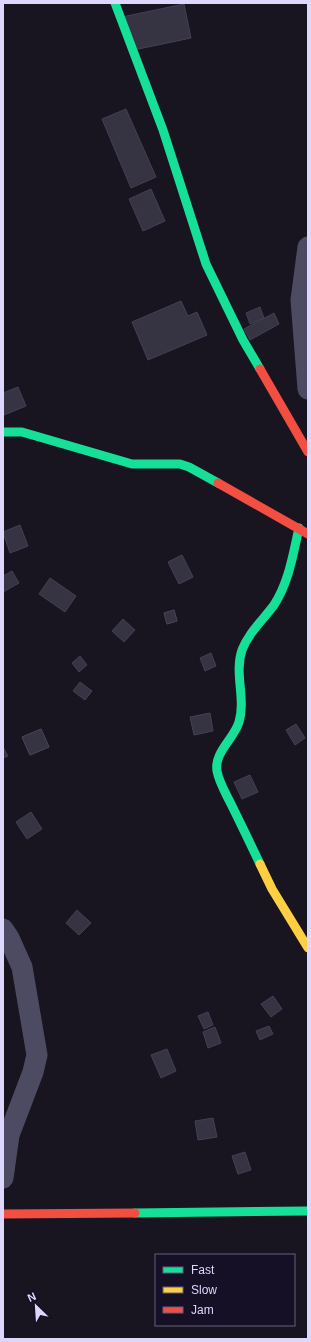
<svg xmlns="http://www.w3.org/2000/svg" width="311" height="1342" viewBox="0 0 311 1342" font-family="Arial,sans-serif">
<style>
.building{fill:#363343;stroke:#454054}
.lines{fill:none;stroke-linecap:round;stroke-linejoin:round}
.street{stroke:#4d4b62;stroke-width:21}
.fast{stroke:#16e098;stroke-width:9}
.slow{stroke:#ffcf43;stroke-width:9}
.jam{stroke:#f24e42;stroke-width:9}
</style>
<rect width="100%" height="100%" fill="#181521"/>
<g class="building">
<path d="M 184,4 L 191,38 L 129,51 L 122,17 Z"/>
<path d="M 126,109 L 156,177 L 131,188 L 102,119 Z"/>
<path d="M 151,189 L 165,221 L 143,231 L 129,199 Z"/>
<path d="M 181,301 L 188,316 L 197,312 L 207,335 L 148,360 L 132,322 Z"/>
<path d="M 260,307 L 264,318 L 250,324 L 246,313 Z"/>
<path d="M 274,313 L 279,324 L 250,340 L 244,329 Z"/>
<path d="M 18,387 L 26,406 L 4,415 L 3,393 Z"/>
<path d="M 20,525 L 28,546 L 10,553 L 3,532 Z"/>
<path d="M 182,555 L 193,577 L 179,584 L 168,562 Z"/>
<path d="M 12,571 L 19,583 L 3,592 L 3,576 Z"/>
<path d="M 50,578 L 76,596 L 65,612 L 39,594 Z"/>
<path d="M 174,610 L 177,621 L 167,624 L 164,613 Z"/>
<path d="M 174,610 L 177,621 L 167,624 L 164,613 Z"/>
<path d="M 123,619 L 135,630 L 124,642 L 112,631 Z"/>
<path d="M 211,653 L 216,666 L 205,671 L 200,658 Z"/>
<path d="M 80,656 L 87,665 L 79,672 L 72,663 Z"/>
<path d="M 80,682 L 92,691 L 85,700 L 73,691 Z"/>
<path d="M 210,713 L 213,731 L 194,735 L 190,717 Z"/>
<path d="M 296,724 L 305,738 L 295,745 L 286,730 Z"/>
<path d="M 41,729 L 49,747 L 30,755 L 22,737 Z"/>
<path d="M 41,729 L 49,747 L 30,755 L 22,737 Z"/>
<path d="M 3,747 L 8,756 L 3,758 Z"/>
<path d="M 250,775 L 258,792 L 242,799 L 234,782 Z"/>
<path d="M 31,812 L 42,829 L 27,839 L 16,822 Z"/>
<path d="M 77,910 L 91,923 L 79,935 L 66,923 Z"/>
<path d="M 273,996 L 282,1009 L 271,1017 L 261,1004 Z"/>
<path d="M 208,1012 L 213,1025 L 204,1029 L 198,1016 Z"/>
<path d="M 269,1026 L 273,1034 L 260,1040 L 256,1031 Z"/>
<path d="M 215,1027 L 221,1043 L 208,1048 L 203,1032 Z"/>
<path d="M 167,1049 L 176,1071 L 161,1078 L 151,1055 Z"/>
<path d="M 213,1118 L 217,1137 L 198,1140 L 195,1121 Z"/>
<path d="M 245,1152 L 251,1170 L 238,1174 L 232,1156 Z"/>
</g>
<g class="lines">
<g class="street">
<path d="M 308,247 L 301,300 L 308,389"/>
<path d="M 3,929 L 9,938 L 22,967 L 37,1055 L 33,1072 L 9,1135 L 3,1178"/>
</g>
<g class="fast">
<path d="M 115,3 L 163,130 L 206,264 L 243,340 L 260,369"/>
<path d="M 3,432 L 22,432 L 132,464 L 180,464 L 189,467 L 218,483"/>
<path d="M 260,864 C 250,843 240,822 230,802 C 225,792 219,782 217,771 C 214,752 234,739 239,722 C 246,699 234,673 242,650 C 249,632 263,620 274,605 C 289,582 293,554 299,528"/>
<path d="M 135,1213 L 308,1211"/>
</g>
<path class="slow" d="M 260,864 L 272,889 L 308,948"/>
<g class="jam">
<path d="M 260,369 L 308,452"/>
<path d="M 218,483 L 308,534"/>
<path d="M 3,1214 L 135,1213"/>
</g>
</g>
<rect width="311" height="1342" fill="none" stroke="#ddd7fd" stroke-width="8"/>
<rect x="155" y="1254" width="140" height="72" fill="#151026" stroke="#65607c"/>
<rect x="163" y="1267" width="20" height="6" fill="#16e098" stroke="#65607c"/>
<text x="191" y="1274" font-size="12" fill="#ddd7fd">Fast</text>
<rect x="163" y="1287" width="20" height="6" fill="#ffcf43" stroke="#65607c"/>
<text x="191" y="1294" font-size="12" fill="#ddd7fd">Slow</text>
<rect x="163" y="1307" width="20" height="6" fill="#f24e42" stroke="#65607c"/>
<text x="191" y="1314" font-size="12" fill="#ddd7fd">Jam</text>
<g transform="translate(36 1306) rotate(335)" stroke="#151026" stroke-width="3" paint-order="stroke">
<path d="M0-3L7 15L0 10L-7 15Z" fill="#ddd7fd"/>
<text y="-6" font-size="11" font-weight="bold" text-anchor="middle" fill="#ddd7fd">N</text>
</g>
</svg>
